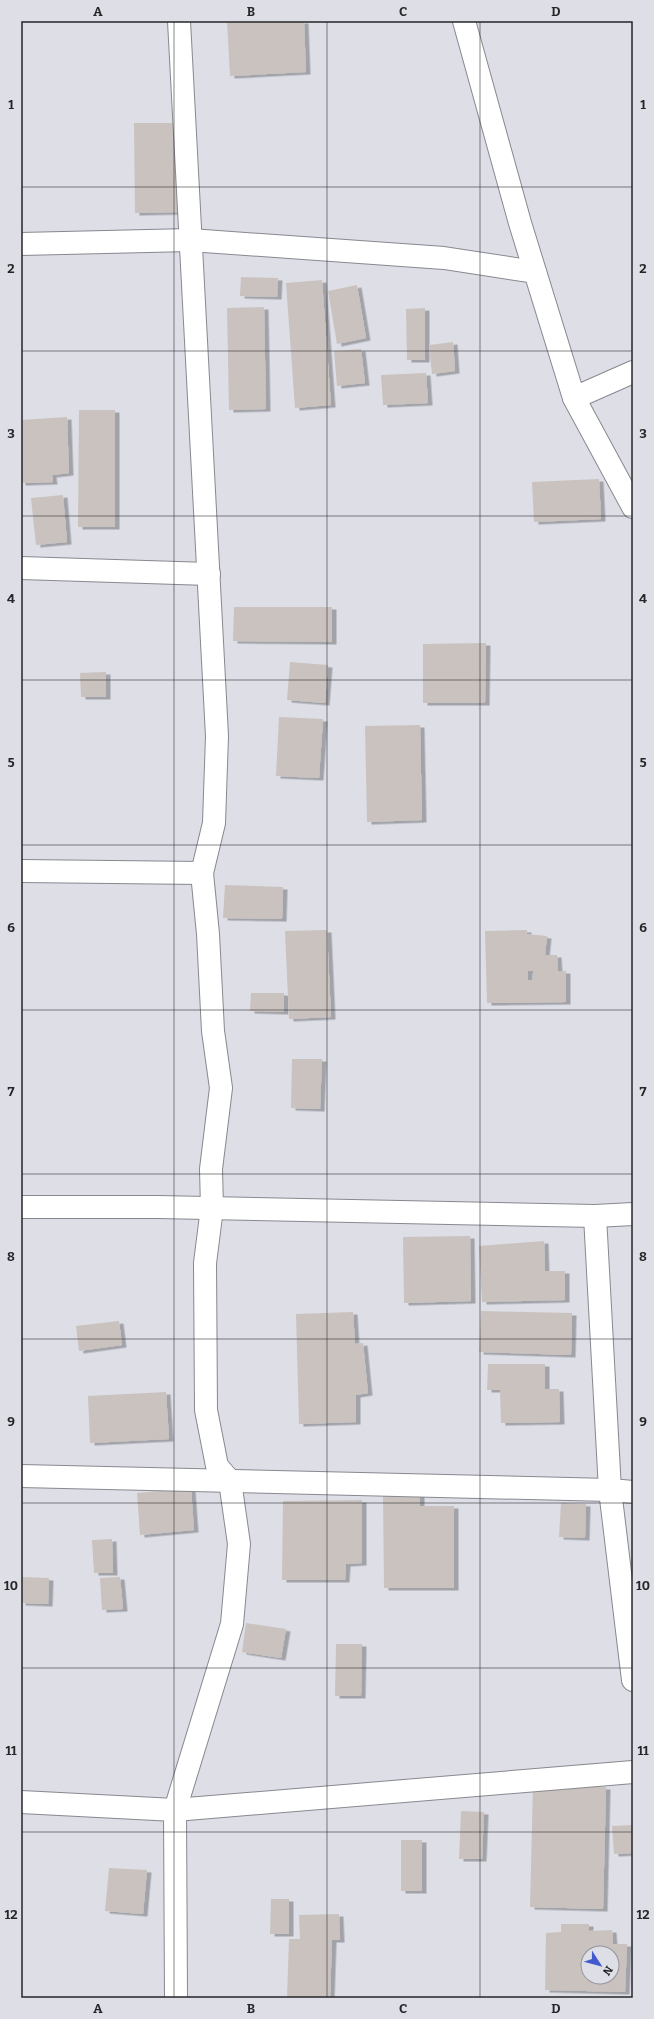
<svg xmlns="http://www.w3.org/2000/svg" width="654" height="2019" viewBox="0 0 654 2019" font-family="Bitter,serif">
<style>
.building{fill:#cac2be;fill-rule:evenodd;filter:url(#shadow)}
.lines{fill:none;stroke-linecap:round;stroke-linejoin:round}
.street-casing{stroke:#888890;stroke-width:24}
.street{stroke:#fff;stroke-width:22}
.grid{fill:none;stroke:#262629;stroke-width:1;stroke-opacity:0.55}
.neatline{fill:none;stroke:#262629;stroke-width:1.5}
.grid-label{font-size:13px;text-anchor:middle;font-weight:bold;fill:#262629}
</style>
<defs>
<filter id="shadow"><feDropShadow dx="4.5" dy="2.5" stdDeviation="0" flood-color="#0004"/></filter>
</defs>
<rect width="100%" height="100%" fill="#dddee6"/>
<g class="building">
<path d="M 227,21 L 304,21 L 306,72 L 230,76 Z"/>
<path d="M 134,123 L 180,123 L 181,212 L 135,213 Z"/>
<path d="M 241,277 L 278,278 L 277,297 L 240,296 Z"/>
<path d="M 322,280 L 331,405 L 295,408 L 286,283 Z"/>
<path d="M 357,285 L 366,338 L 337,344 L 328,291 Z"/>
<path d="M 264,307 L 266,409 L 229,410 L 227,308 Z"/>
<path d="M 425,308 L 425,360 L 407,360 L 406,309 Z"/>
<path d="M 453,342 L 455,371 L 432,374 L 429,345 Z"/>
<path d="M 361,349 L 365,383 L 337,386 L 334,351 Z"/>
<path d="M 426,373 L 428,403 L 383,405 L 381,375 Z"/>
<path d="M 79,410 L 115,410 L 115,527 L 78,527 Z"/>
<path d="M 67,417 L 69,473 L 52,475 L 53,482 L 21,483 L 21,420 Z"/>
<path d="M 599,479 L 601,519 L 534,522 L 532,482 Z"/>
<path d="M 63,495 L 67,542 L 36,545 L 31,498 Z"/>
<path d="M 234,607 L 332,607 L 332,642 L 233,641 Z"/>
<path d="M 486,643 L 485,703 L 423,703 L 423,644 Z"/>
<path d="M 290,662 L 328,665 L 325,703 L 287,700 Z"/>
<path d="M 106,672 L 106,697 L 81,697 L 80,673 Z"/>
<path d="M 279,717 L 323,719 L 319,778 L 276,776 Z"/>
<path d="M 420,725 L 422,820 L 367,822 L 365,726 Z"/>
<path d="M 225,885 L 283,887 L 282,919 L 223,918 Z"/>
<path d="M 327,930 L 331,1017 L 289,1019 L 285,931 Z"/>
<path d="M 527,930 L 527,934 L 547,936 L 545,955 L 557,955 L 558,971 L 566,971 L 566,1002 L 487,1003 L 485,931 ZM 528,971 L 533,971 L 533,980 L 528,980 Z"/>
<path d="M 251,993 L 284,993 L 284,1012 L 250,1011 Z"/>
<path d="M 292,1059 L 322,1059 L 320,1109 L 291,1108 Z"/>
<path d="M 470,1236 L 471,1301 L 404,1303 L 403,1237 Z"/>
<path d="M 544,1241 L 545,1271 L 565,1271 L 565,1300 L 482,1302 L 479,1246 Z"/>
<path d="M 481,1311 L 572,1313 L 571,1355 L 479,1352 Z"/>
<path d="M 353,1312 L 355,1344 L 363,1343 L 368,1393 L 356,1395 L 356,1422 L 299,1424 L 296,1314 Z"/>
<path d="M 119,1321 L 122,1345 L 79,1351 L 76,1326 Z"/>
<path d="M 488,1364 L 545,1364 L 545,1389 L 559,1389 L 560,1422 L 501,1423 L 500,1390 L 487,1390 Z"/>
<path d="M 166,1392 L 169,1439 L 90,1443 L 88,1396 Z"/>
<path d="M 191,1488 L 194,1530 L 140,1535 L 137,1493 Z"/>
<path d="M 420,1492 L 420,1506 L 454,1506 L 454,1588 L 384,1588 L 383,1493 Z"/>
<path d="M 362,1500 L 362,1563 L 346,1564 L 345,1580 L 282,1580 L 283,1501 Z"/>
<path d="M 561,1503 L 586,1504 L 585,1538 L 559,1537 Z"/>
<path d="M 112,1539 L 113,1573 L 94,1573 L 92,1540 Z"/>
<path d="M 21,1577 L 49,1578 L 48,1604 L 21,1603 Z"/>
<path d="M 120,1577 L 123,1609 L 102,1610 L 100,1578 Z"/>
<path d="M 246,1623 L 286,1629 L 281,1658 L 242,1652 Z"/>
<path d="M 336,1644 L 362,1644 L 361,1696 L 335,1696 Z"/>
<path d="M 533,1785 L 606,1787 L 603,1909 L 530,1907 Z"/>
<path d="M 461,1811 L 484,1812 L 482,1859 L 459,1859 Z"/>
<path d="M 633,1825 L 633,1853 L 614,1854 L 612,1826 Z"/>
<rect x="401" y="1840" width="21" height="51"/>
<path d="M 109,1868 L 147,1870 L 143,1914 L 105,1911 Z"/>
<path d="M 271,1899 L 289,1899 L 289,1934 L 270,1934 Z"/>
<path d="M 339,1914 L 340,1940 L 332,1940 L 330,1998 L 287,1998 L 289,1939 L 300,1939 L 299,1915 Z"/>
<path d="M 561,1924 L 589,1924 L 589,1931 L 612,1930 L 613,1944 L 627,1944 L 625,1992 L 545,1990 L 546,1933 L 561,1932 ZM 588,1953 L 612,1953 L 612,1977 L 588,1977 Z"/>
</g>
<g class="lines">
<defs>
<g id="street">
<path d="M 464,21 L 520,223 L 574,398 L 633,507"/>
<path d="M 21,244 L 190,240 L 444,258 L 535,272"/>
<path d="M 574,398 L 633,372"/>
<path d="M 21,568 L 209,574"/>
<path d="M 21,871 L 202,873"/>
<path d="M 21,1207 L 158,1207 L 595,1216 L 633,1214"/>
<path d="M 595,1216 L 610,1490 L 633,1680"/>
<path d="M 21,1476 L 610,1490 L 633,1492"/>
<path d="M 21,1802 L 175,1810 L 633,1772"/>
<path d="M 176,1998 L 175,1810 L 232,1624 L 239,1544 L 230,1481 L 217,1466 L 206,1410 L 205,1263 L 212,1208 L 211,1169 L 221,1088 L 213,1031 L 208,934 L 202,873 L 214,823 L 217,736 L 179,21"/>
</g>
</defs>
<use href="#street" class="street-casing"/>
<use href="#street" class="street"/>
</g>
<path class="grid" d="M 174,21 L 174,1998M 327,21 L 327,1998M 480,21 L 480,1998M 21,187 L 633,187M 21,351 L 633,351M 21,516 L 633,516M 21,680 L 633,680M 21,845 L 633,845M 21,1010 L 633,1010M 21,1174 L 633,1174M 21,1339 L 633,1339M 21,1503 L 633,1503M 21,1668 L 633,1668M 21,1832 L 633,1832"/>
<rect width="654" height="2019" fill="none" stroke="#dddee6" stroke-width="44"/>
<g transform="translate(600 1965) rotate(126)"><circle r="19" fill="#dddee6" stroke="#94949a"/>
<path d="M0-3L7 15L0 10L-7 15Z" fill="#425ace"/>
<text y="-6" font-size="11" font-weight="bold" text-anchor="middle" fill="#262629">N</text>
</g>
<rect x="22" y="22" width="610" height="1975" class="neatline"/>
<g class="grid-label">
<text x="98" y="16">A</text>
<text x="251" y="16">B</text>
<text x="403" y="16">C</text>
<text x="556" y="16">D</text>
<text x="11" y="109">1</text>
<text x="643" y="109">1</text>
<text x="11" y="273">2</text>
<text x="643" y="273">2</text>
<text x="11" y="438">3</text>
<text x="643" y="438">3</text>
<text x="11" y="603">4</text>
<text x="643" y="603">4</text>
<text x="11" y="767">5</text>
<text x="643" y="767">5</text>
<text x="11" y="932">6</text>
<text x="643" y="932">6</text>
<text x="11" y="1096">7</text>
<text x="643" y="1096">7</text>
<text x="11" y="1261">8</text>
<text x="643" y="1261">8</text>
<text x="11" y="1426">9</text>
<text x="643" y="1426">9</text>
<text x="11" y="1590">10</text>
<text x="643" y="1590">10</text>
<text x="11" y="1755">11</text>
<text x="643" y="1755">11</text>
<text x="11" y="1919">12</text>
<text x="643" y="1919">12</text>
<text x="98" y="2013">A</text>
<text x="251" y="2013">B</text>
<text x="403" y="2013">C</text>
<text x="556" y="2013">D</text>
</g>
</svg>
